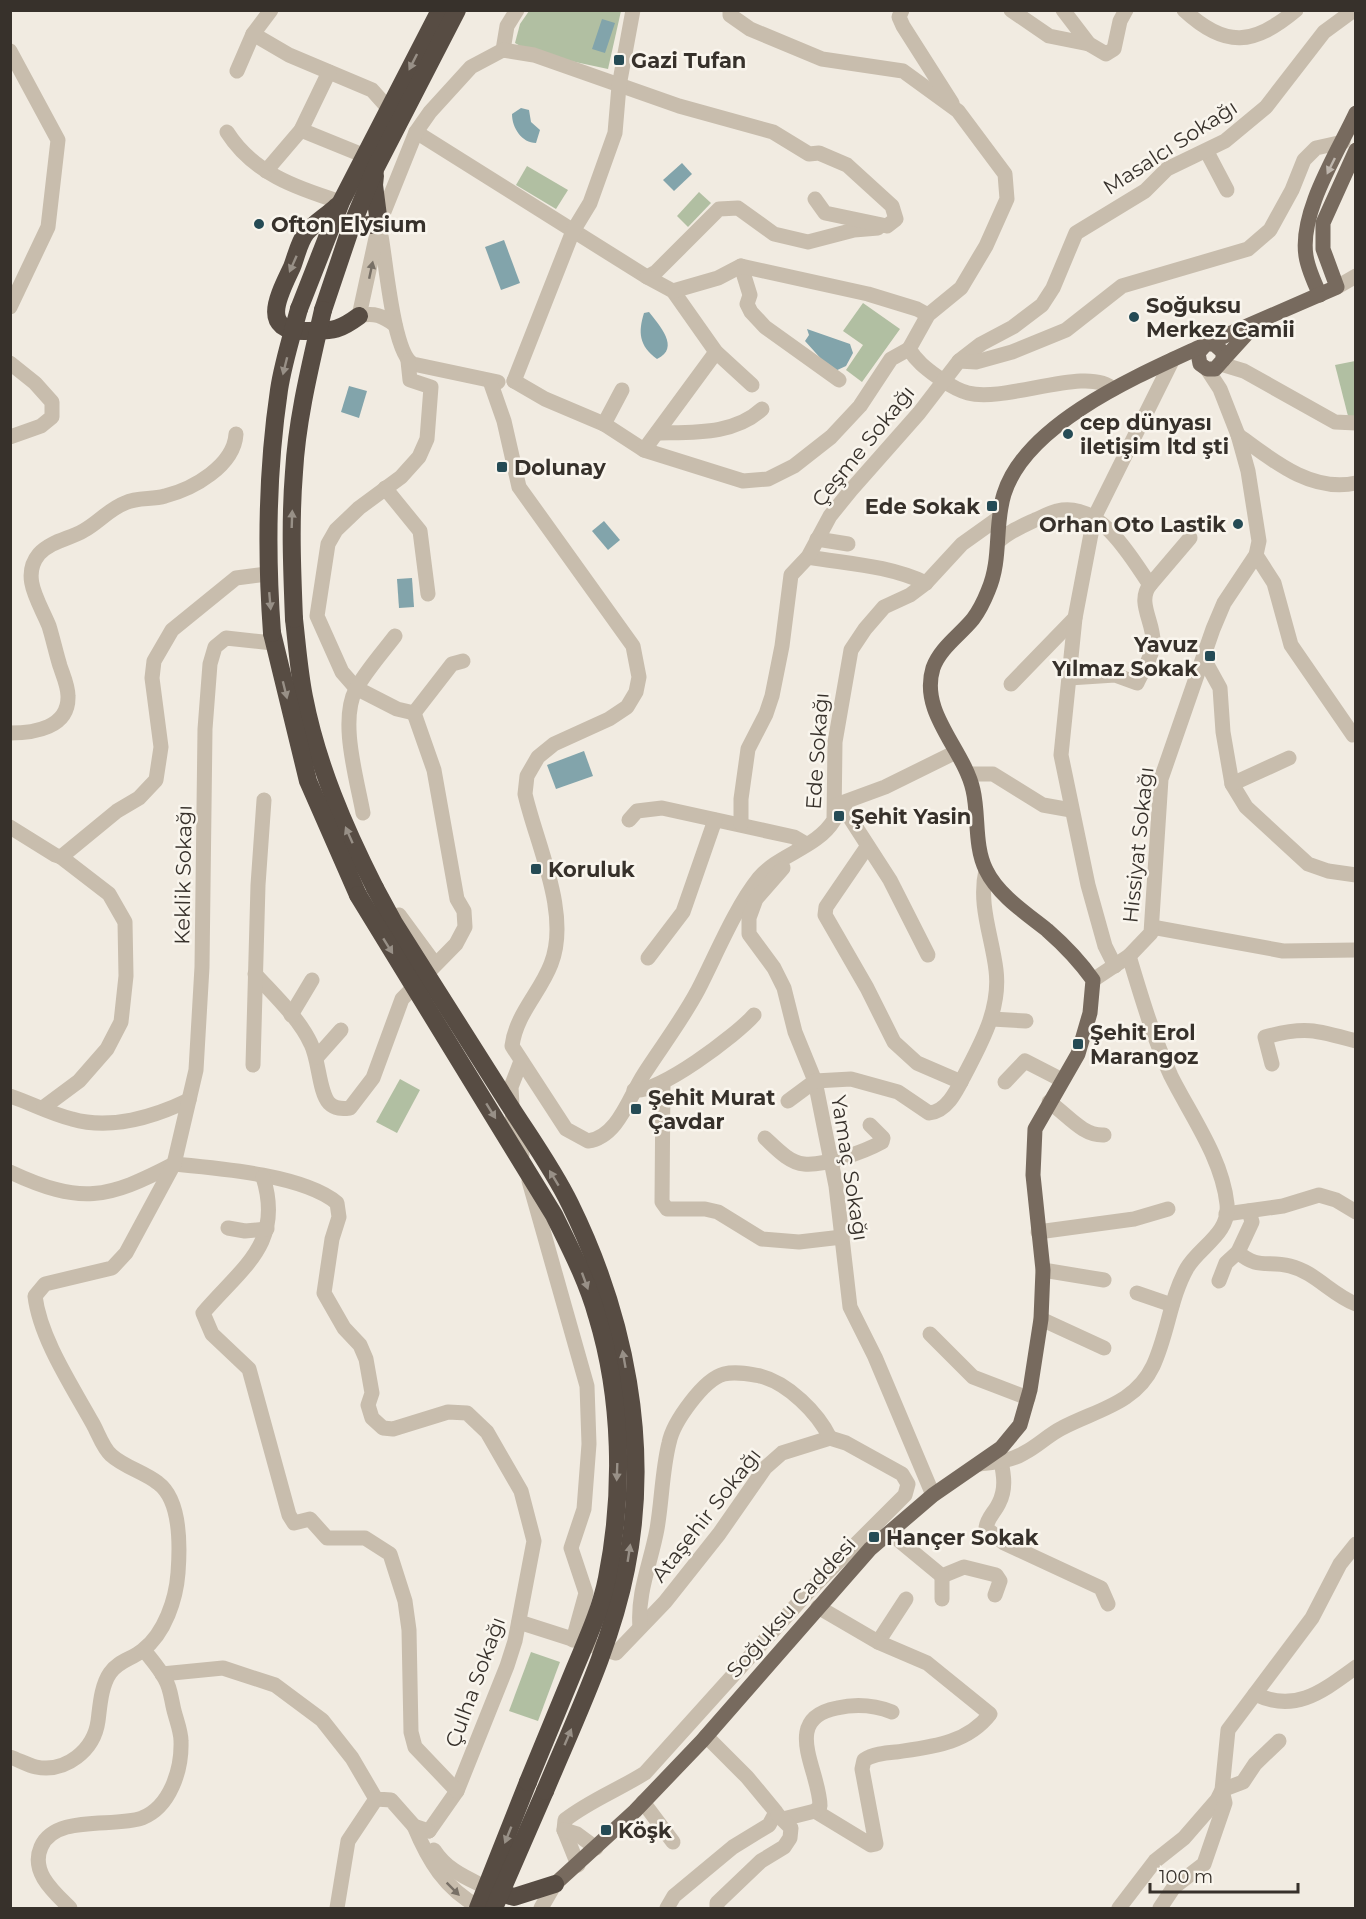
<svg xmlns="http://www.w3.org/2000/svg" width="1366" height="1919" viewBox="0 0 1366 1919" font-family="Montserrat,sans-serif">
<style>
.green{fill:#b1bfa2}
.water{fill:#82a4ab}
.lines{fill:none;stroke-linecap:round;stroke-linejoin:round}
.minor{stroke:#c8bdad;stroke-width:15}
.major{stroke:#776a5e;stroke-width:15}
.highway{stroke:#574c43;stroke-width:18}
.highway-bridge{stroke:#574c43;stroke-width:18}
.oneway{fill:#989087}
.oneway2{fill:#beb6ad}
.oneway3{fill:#787066}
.poi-dot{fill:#254b55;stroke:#f9f5ed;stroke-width:2}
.labels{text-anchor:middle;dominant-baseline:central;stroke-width:5;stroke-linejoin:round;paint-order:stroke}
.poi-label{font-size:21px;font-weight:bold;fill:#37312b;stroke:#f9f5ed;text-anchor:start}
.street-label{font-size:21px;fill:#37312b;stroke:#f9f5ed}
</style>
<rect width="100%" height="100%" fill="#f1ebe1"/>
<g class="green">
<path d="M 529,11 L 621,11 L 608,69 L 533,53 L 515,43 L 520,24 Z"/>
<path d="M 527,166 L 568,190 L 556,209 L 516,185 Z"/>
<path d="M 699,192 L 711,203 L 688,227 L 677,216 Z"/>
<path d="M 863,303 L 900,329 L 862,382 L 846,370 L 863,345 L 843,331 Z"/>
<path d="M 1355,361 L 1355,419 L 1349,420 L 1335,365 Z"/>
<path d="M 400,1079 L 420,1090 L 397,1133 L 376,1122 Z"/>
<path d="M 531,1652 L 560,1662 L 538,1721 L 509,1711 Z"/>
</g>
<g class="water">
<path d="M 602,19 L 615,23 L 605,53 L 592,49 Z"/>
<path d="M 521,108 L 529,110 L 531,122 L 540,130 L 536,143 C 522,143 512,128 512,114 Z"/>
<path d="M 682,163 L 692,174 L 674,191 L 663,180 Z"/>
<path d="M 504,240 L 520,283 L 501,290 L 485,247 Z"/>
<path d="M 649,312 C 659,325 681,348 657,359 C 639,346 638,332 644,313 Z"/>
<path d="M 807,329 L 850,344 L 853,353 L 846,366 L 833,372 L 805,341 L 809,335 Z"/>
<path d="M 349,386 L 367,391 L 359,418 L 341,412 Z"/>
<path d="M 604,521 L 620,540 L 608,550 L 592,531 Z"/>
<path d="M 412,578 L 414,607 L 399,608 L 397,579 Z"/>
<path d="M 584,751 L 593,776 L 556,789 L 547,765 Z"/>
</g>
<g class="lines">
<g class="minor">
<path d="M 730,10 L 730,15 L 750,29 L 822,59 L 903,71 L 958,111 L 1005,174 L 1007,199 L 986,246 L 961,288 L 928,315 L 909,349 C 917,362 927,369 939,378 C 948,384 956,390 968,393 C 1006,403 1088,365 1113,389"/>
<path d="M 902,10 L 899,17 L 903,26 L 952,103"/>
<path d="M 1011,10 L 1049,36 L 1089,44"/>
<path d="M 1063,10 L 1089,44 L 1106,54 L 1114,49 L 1120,21 L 1126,10"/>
<path d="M 1184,10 C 1226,49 1254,45 1296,10"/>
<path d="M 253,34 L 289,55 L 372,90 L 389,109"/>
<path d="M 503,50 L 507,26 L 517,10"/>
<path d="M 10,51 L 58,140 L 48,227 L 10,307"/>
<path d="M 237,71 L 253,34 L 271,10"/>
<path d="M 301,130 L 365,156"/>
<path d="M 227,132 C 253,173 296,188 341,202"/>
<path d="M 416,132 L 647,277 L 656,272 L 719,209 L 738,208 L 774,234 L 808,242 L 854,230 L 878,228"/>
<path d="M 1207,152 L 1227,190"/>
<path d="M 266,171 L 301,130 L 329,72"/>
<path d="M 381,236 C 386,261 393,353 413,364 L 498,382"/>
<path d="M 741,266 L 750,295 L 747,304 L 751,312 L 765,327 L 839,380"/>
<path d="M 647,277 L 673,291 L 716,352 L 752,385"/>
<path d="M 1337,287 L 1356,276"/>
<path d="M 673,291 L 718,278 L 741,266 L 868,294 L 917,309 L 928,315"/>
<path d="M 359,316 L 379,224 L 416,132 L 430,112 L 471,67 L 503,50 L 534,55 L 679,106 L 773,132 L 809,154 L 819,153 L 847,165 L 892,206 L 896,219 L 887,226 L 825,213 L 815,199"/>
<path d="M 359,316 C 374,312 383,316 395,325"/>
<path d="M 408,361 L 410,380 L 431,387 L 427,439 L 419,457 L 401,477 L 359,508 L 336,530 L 328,544 L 317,616 L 342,672 L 356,688 L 397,709 L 414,713"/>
<path d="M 959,361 L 981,344 L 1013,327 L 1042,305 L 1053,288 L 1076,233 L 1145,191 L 1167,169 L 1225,141 L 1266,107 L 1324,32 L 1354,10"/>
<path d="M 10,363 L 35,383 L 52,402 L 52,417 L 41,426 L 10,437"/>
<path d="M 1221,364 L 1244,371 L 1335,422 L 1356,423"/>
<path d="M 490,381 L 504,421 L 519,487 L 633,646 L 639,677 L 636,692 L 627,707 L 609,719 L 554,744 L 538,757 L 527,776 L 525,794 C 536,843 571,914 551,964 C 540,993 516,1014 512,1046 L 566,1129 L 588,1141 C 618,1137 629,1097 644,1074 C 662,1046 682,1020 698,990 C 716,955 735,908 759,878 C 779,854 817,848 834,820 L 835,742 L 851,650 L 865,629 L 884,607 L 910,595 L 926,583 L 962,544 L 997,519"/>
<path d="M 514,381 L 545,399 L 604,424 L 644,450 L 743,481 L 768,479 L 794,466 L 831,437 L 860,406 L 891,359 L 909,349"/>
<path d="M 514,381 L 573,231 L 590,203 L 615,133 L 619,86 L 633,10"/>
<path d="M 604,424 L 622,390"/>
<path d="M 657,433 C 693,432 734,435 762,409"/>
<path d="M 1238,435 C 1272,460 1311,493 1356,483"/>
<path d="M 644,450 L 716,352"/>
<path d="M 385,488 L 420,531 L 428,594"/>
<path d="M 817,539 L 848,544"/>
<path d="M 999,541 C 1010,531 1022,526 1035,520 C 1042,517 1050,513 1057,511 C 1100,501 1130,556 1150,585 C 1136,602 1155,624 1153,644 C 1152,658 1143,670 1137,683 L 1115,675 L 1069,678"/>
<path d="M 1256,555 L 1274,583 L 1291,645 L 1353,735 L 1356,734"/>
<path d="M 808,557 C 849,564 887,565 926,583"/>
<path d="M 1150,585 L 1190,538"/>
<path d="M 1204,659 L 1220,688 L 1223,732 L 1232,784 L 1246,807 L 1308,864 L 1328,871 L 1356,875"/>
<path d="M 1011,684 L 1075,618"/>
<path d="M 414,713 L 452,664 L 463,661"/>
<path d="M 10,733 C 34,733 69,728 68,696 C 68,686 63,675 60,666 C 56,653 53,639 49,626 C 40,603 20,577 39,554 C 51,541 69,539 83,531 C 98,523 109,509 125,503 C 138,497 152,500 165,496 C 193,489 234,466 236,434"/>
<path d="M 968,774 L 993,774 L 1043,805 L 1071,810"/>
<path d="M 1232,784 L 1289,758"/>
<path d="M 841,804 L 890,880 L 928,955"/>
<path d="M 836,805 L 885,787 L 956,752"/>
<path d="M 363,813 C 357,779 339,721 356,689 C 366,671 382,653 395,636"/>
<path d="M 629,820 L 637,811 L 662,808 L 794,837 L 806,844"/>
<path d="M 741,824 L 741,799 L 748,749 L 766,714 L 772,696 L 782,646 L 791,575 L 808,557 L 830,516 L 851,490 L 919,413 L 959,361 L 976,362 L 1012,352 L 1066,330 L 1122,286 L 1248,249 L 1270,230 L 1292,190 L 1304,160 L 1316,148 L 1343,142"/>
<path d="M 10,827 L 55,855 L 61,857 L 117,811 L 139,798 L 156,780 L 161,747 L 152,678 L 154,661 L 172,630 L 236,578 L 267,574"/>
<path d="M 867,847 L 826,907 L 825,915 L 867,988 L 894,1042 L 917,1063 L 961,1082"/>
<path d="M 783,868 L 756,899 L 749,918 L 749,934 L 774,968 L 784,988 L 795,1032 L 815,1081 L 836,1186 L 850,1307 L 875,1357 L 933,1495"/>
<path d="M 399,915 L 435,964"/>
<path d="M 1152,927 L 1283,951 L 1356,950"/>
<path d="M 648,958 L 683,912 L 715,820"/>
<path d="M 1115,966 L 1105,946 L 1088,885 L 1061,755 L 1075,618 L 1094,518 L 1173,359"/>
<path d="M 255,974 C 274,995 299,1018 311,1044 C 319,1060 319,1092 329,1103 C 335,1109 342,1109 350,1108 L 373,1078 L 402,999 L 456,944 L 465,927 L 464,911 L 457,899 L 434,770 L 414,713"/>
<path d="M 1093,980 L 1129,956 L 1151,933 L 1161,779 L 1213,629 L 1224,603 L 1256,555 L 1259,541 L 1248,471 L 1238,435 L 1220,389 L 1207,369"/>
<path d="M 291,1015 L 312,980"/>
<path d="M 992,1019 L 1026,1021"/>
<path d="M 317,1057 L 341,1030"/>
<path d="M 521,1061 L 511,1087 L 513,1124 L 522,1155"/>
<path d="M 1272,1064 L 1265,1037 C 1304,1026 1317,1030 1356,1041"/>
<path d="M 253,1065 L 258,885 L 264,800"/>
<path d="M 663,1082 L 662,1202 L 667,1209 L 705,1209 L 718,1212 L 762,1239 L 799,1242 L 842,1237"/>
<path d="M 1005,1082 L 1025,1061 L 1062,1080"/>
<path d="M 634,1090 C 657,1095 738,1034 754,1015"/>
<path d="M 10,1096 C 31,1103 51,1114 72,1119 C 110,1130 154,1117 189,1100"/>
<path d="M 788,1101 L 815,1081 L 851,1079 L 898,1092 L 929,1113 C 946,1112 956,1092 963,1078 C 980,1045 1001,1010 996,970 C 992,936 978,905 986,870"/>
<path d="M 1049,1102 C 1067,1114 1082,1136 1104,1135"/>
<path d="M 44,1107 L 79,1081 L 107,1049 L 121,1022 L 126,976 L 125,922 L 109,894 L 61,857"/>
<path d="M 765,1138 C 775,1147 789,1163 804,1164 C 824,1166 864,1152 882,1142 L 883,1138 L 870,1125"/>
<path d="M 174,1164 C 217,1168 304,1175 337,1203 L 339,1217 L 332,1239 L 324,1293 L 344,1328 L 360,1345 L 366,1359 L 372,1393 L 368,1405 L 372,1418 L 383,1428 L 393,1429 L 448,1412 L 467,1413 L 487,1432 L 521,1491 L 534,1541 L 515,1641 L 507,1666 L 457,1791 L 429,1831"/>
<path d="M 10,1172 C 81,1205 107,1199 174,1164"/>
<path d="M 263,1177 C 284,1244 242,1267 203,1313 L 212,1334 L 249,1369 L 289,1515 L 294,1523 L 310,1519 L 327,1538 L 365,1538 L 390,1554 L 405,1601 L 409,1630 L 411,1732 L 415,1747 L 457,1791"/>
<path d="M 529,1181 L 587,1386 L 589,1444 L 584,1509 L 571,1548 L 586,1593 L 573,1640"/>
<path d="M 1249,1211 L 1252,1222 L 1238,1252 C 1258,1270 1267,1260 1290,1266 C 1315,1272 1332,1295 1356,1304"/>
<path d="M 1226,1214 L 1283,1206 L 1319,1195 L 1336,1200 L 1356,1212"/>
<path d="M 228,1228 L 245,1231 L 267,1229"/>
<path d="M 1038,1232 L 1134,1219 L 1168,1209"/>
<path d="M 1043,1270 L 1104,1280"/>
<path d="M 1219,1281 L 1226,1263 L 1238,1252"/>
<path d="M 1137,1293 L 1172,1305"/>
<path d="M 1041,1319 L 1104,1348"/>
<path d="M 930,1334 L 973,1377 L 1028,1398"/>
<path d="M 1001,1461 C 1004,1476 1006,1489 999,1503 C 995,1512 987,1518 986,1528 L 1004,1543 L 1101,1588 L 1108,1604"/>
<path d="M 980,1464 C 996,1462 1011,1461 1024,1453 C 1038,1446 1048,1435 1062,1428 C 1096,1410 1135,1404 1153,1366 C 1168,1334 1170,1298 1187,1268 C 1200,1246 1230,1234 1227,1204 C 1222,1158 1191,1116 1171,1076 C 1153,1037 1141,996 1129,956"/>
<path d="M 890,1533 L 942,1576 L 964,1567 L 996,1575 L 1000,1581 L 995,1595"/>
<path d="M 942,1599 L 942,1576"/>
<path d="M 519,1622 L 616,1653 L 665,1602 L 719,1534 L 765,1468 L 782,1453 L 830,1438 L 846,1443 L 902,1474 L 908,1484 L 905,1495 L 809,1591 L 645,1773 C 618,1790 589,1801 565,1820 L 564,1830 L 578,1865"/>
<path d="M 640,1627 C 637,1593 651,1562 657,1529 C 662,1500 662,1471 669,1443 C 673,1422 704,1379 724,1374 C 736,1371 749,1374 760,1376 C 788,1383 818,1413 830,1438"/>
<path d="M 878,1642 L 906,1599"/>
<path d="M 162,1674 L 223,1668 L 275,1685 L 322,1720 L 352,1758 L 376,1799 L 391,1800 L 414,1826 L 429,1831"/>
<path d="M 1255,1694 L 1312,1618 L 1340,1564 L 1356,1544"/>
<path d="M 10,1757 C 19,1760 27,1765 36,1767 C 66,1773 94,1750 98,1721 C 100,1706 101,1686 110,1673 C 118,1661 132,1659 143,1650 C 165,1633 176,1599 178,1573 C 180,1547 181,1500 158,1483 C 144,1472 124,1467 111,1455 C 103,1448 98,1433 93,1424 C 72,1386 40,1338 35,1296 L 45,1284 L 112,1268 L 126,1253 L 174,1164 L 196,1070 L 202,967 L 205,729 L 210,664 L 215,647 L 226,638 L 273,643"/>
<path d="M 643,1802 L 673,1842"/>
<path d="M 815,1811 L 871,1845 L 876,1844 L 862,1769 L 864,1760 C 873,1754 885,1753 896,1752 C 930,1747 967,1744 990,1714 L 927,1663 L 878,1642 L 818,1607"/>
<path d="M 783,1819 L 815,1811 L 820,1806 C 820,1771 780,1719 837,1708 C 855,1704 874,1705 892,1712"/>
<path d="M 414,1826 C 428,1860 445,1889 479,1907"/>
<path d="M 564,1830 L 577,1834 L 596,1848"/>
<path d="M 434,1850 C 447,1870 465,1877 485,1887"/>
<path d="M 70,1908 C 54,1892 30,1872 41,1847 C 55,1814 113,1828 142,1818 C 170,1807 182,1770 181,1741 C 181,1730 175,1717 173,1706 C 171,1697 170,1687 165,1679 C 160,1669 151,1659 144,1650"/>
<path d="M 337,1908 L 348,1841 L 376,1799"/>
<path d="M 541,1908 L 555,1884"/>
<path d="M 667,1908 L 674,1896 L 733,1847 L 769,1825 L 776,1812 L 747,1777 L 706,1736"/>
<path d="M 717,1908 L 717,1903 L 761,1861 L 784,1847 L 790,1838 L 791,1828 L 778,1815"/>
<path d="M 1119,1908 L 1155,1861 L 1184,1838 L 1217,1800 L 1222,1790 L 1228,1730 L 1255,1694 C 1296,1714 1324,1690 1356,1667"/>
<path d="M 1160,1908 L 1174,1887 L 1204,1864 L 1225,1803 L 1222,1790 L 1243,1782 L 1255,1764 L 1279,1741"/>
</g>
<g class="major">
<path d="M 1320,295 C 1314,282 1308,269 1306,256 C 1299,212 1338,152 1356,113"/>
<path d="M 1206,344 L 1214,344 L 1223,352 L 1223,360 L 1215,369 L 1207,369 L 1200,364 L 1198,353 L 1206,344 L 1337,287 L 1323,249 L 1323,223 L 1356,150"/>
<path d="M 1223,360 L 1253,327"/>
<path d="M 555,1884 L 635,1811 L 702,1741 L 870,1549 L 933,1495 L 1001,1448 L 1020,1425 L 1030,1390 L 1041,1319 L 1043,1270 L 1033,1175 L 1035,1129 L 1078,1054 L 1090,1013 L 1093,980 C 1081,963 1063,944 1047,930 C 1027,914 998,895 986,870 C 974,846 979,815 973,790 C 964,749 919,713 933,668 C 940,648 960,635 973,619 C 979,611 984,601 988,591 C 1002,559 994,526 1004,494 C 1026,423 1139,375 1202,346"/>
</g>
<g class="highway">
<path d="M 337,206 C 328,215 314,223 306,233 C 299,242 296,257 292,267 C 280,293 258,331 304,331 C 331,330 336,333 359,316"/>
<path d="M 351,227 L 379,224 L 374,185 L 375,175"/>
<path d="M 299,309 L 341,202 L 440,10"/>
<path d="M 323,310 L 351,227 L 376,167 L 457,10"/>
<path d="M 294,619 C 297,645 299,672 304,697 C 317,764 344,827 375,888"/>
<path d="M 272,633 L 308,781 L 358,895"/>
<path d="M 491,1890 L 514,1897 L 555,1884"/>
<path d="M 478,1908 L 528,1782"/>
<path d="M 494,1908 L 545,1791"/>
</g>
<g class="highway-bridge">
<path d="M 294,619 C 292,570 290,521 294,472 C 297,418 311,363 323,310"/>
<path d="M 272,633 C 266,552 267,471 279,390 C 283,363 292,335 299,309"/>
<path d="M 375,888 L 394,923 C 432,983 470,1043 508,1103 C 529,1136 553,1169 570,1204 C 625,1316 651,1445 626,1569 C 611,1646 575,1719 545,1791"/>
<path d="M 358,895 L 554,1215 C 570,1248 587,1280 597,1316 C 622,1398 624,1493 607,1578 C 601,1609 587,1639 575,1668 C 559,1706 544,1744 528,1782"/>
</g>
</g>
<defs><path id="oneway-solid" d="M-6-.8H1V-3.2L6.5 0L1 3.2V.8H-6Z" transform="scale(1.5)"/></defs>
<g class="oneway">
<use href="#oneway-solid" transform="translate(413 62) rotate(117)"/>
<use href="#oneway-solid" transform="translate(293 264) rotate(114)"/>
<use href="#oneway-solid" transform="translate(285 366) rotate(104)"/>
<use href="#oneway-solid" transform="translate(292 519) rotate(-88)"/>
<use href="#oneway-solid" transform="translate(270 601) rotate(85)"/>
<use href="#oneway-solid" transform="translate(285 690) rotate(76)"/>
<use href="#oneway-solid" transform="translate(349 835) rotate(-114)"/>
<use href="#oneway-solid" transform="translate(388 946) rotate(58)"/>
<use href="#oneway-solid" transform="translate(491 1111) rotate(58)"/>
<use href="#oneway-solid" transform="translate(554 1178) rotate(-121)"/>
<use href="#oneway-solid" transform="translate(585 1281) rotate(70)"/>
<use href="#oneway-solid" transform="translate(624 1359) rotate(-100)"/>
<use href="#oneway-solid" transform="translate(617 1472) rotate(92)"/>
<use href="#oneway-solid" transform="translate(629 1553) rotate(-81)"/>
<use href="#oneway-solid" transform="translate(568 1737) rotate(-67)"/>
<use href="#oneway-solid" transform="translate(508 1835) rotate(112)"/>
</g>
<use class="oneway2" href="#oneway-solid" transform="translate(1331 166) rotate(116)"/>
<g class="oneway3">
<use href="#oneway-solid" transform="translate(371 270) rotate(-78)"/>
<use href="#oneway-solid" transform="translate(453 1889) rotate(45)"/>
</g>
<g class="poi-dot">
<rect x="613" y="54" width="12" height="12" rx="3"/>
<circle cx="259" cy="224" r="6"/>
<circle cx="1134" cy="317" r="6"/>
<circle cx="1068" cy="434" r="6"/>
<rect x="496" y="461" width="12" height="12" rx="3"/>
<rect x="986" y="500" width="12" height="12" rx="3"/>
<circle cx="1238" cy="524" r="6"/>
<rect x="1204" y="650" width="12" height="12" rx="3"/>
<rect x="833" y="810" width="12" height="12" rx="3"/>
<rect x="530" y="863" width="12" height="12" rx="3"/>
<rect x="1072" y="1038" width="12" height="12" rx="3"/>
<rect x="630" y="1103" width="12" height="12" rx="3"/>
<rect x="868" y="1531" width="12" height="12" rx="3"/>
<rect x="600" y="1824" width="12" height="12" rx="3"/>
</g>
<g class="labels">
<g class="poi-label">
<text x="631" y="60">Gazi Tufan</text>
<text x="271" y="224">Ofton Elysium</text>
<text x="1146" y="305">Soğuksu<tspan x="1146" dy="24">Merkez Camii</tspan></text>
<text x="1080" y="422">cep dünyası<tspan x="1080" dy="24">iletişim ltd şti</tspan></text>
<text x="514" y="467">Dolunay</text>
<text x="980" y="506" text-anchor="end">Ede Sokak</text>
<text x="1226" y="524" text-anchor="end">Orhan Oto Lastik</text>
<text x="1198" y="644" text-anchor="end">Yavuz<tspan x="1198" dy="24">Yılmaz Sokak</tspan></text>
<text x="851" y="816">Şehit Yasin</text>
<text x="548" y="869">Koruluk</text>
<text x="1090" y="1032">Şehit Erol<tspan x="1090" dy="24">Marangoz</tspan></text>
<text x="648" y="1097">Şehit Murat<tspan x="648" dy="24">Çavdar</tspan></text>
<text x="886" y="1537">Hançer Sokak</text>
<text x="618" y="1830">Köşk</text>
</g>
<g class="street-label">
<text transform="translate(1170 147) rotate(-33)">Masalcı Sokağı</text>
<text transform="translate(863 446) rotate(-51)">Çeşme Sokağı</text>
<text transform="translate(817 751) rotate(-86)">Ede Sokağı</text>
<text transform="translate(1138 845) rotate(-84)">Hissiyat Sokağı</text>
<text transform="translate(183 875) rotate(-89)">Keklik Sokağı</text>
<text transform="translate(850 1168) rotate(81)">Yamaç Sokağı</text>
<text transform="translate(706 1515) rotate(-52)">Ataşehir Sokağı</text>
<text transform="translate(791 1607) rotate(-48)">Soğuksu Caddesi</text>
<text transform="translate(475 1682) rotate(-70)">Çulha Sokağı</text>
</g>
</g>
<rect width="1366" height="1919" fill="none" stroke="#37312b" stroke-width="24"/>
<path d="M1150 1883v9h148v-9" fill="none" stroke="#37312b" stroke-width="3"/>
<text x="1159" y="1883" font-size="18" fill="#37312b" stroke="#f9f5ed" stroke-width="4.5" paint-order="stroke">100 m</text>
</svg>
